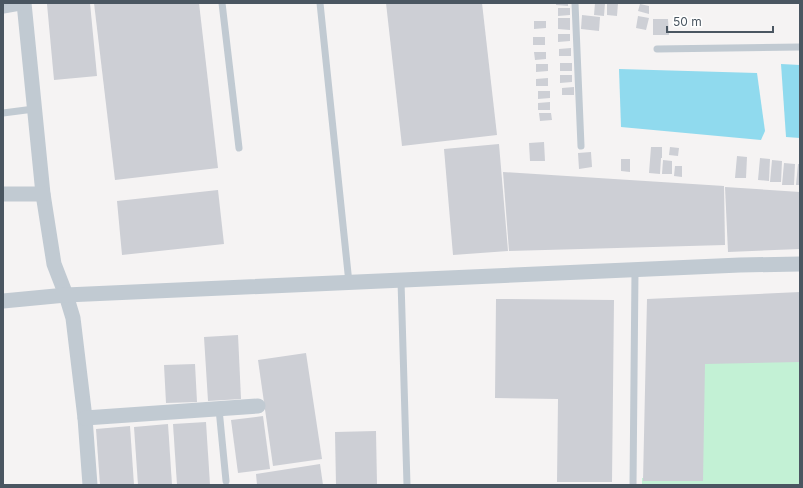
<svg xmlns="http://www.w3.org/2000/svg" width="803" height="488" viewBox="0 0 803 488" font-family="Inter,sans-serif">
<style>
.green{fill:#c3f1d5}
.water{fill:#90daee}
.building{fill:#cdcfd5}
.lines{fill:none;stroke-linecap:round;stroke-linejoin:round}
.service{stroke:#c1cad2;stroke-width:7}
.minor{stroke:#c1cad2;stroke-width:15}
</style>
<rect width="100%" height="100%" fill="#f5f3f3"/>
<path class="green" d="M 699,360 L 800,362 L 800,485 L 642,485 L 642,478 L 698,479 Z"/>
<g class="water">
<path d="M 781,64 L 800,65 L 800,138 L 786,137 Z"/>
<path d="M 619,69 L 757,73 L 765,131 L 761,140 L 621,127 Z"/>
</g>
<g class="building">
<path d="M 90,3 L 97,76 L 54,80 L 47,4 Z"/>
<path d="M 94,3 L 199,3 L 218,168 L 115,180 Z"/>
<path d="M 386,3 L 482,3 L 497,135 L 402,146 Z"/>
<path d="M 556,3 L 568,3 L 568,6 L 556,5 Z"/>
<path d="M 595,3 L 605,3 L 604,16 L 594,15 Z"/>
<path d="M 607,3 L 618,3 L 617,16 L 607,15 Z"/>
<path d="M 640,4 L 649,6 L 649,14 L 638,11 Z"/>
<path d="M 558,8 L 570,8 L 570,15 L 558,16 Z"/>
<path d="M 582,15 L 600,17 L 599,31 L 581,29 Z"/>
<path d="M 638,16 L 649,18 L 646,30 L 636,28 Z"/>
<path d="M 558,18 L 570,18 L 570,30 L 558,29 Z"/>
<path d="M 653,19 L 668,19 L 669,35 L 653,35 Z"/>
<path d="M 534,21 L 546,21 L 546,28 L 534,29 Z"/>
<path d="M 558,34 L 570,34 L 570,41 L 558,42 Z"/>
<rect x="533" y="37" width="12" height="8"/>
<path d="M 571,48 L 571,56 L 559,56 L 559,49 Z"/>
<path d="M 534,52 L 546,52 L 546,59 L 535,60 Z"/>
<rect x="560" y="63" width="12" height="8"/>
<path d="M 536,64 L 548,64 L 548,71 L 536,72 Z"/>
<path d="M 560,75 L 572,75 L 572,82 L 560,83 Z"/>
<path d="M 548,78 L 548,86 L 536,86 L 536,79 Z"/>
<path d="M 574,87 L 574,95 L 562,95 L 562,88 Z"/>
<path d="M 538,91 L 550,91 L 550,98 L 538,99 Z"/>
<path d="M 550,102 L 550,110 L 538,110 L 538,103 Z"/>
<path d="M 539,113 L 551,113 L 552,120 L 540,121 Z"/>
<path d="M 544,142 L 545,161 L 530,161 L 529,143 Z"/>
<path d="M 499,144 L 508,251 L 453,255 L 444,149 Z"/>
<path d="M 651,147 L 662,147 L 662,158 L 656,158 L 661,158 L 660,174 L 649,173 Z"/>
<path d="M 670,147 L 679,148 L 678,156 L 669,155 Z"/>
<path d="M 591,152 L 592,167 L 579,169 L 578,153 Z"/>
<path d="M 737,156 L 747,157 L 746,178 L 735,178 Z"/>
<path d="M 760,158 L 770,159 L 769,181 L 758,180 Z"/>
<path d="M 621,159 L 630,159 L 630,172 L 621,171 Z"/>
<path d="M 663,160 L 672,161 L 672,174 L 662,174 Z"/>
<path d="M 772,160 L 782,161 L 781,182 L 770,182 Z"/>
<path d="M 784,163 L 795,164 L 794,185 L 782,185 Z"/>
<path d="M 798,164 L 800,164 L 800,185 L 796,185 Z"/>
<path d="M 675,166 L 682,166 L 682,177 L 674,176 Z"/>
<path d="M 503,172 L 724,186 L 725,245 L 509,251 Z"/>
<path d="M 725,187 L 800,192 L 800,249 L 728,252 Z"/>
<path d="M 218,190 L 224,244 L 122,255 L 117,201 Z"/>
<path d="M 800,292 L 800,362 L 705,364 L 703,481 L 643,481 L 647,299 Z"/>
<path d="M 496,299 L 614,300 L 612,482 L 557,482 L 558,399 L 495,398 Z"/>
<path d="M 238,335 L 241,399 L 208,401 L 204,337 Z"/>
<path d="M 306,353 L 322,459 L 273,466 L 258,360 Z"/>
<path d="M 195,364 L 197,402 L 166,403 L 164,365 Z"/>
<path d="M 263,416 L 270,469 L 238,473 L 231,420 Z"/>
<path d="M 206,422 L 210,485 L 177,485 L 173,424 Z"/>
<path d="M 168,424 L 172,485 L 138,485 L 134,427 Z"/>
<path d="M 130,426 L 134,485 L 100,485 L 96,429 Z"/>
<path d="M 376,431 L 377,485 L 336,485 L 335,432 Z"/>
<path d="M 320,464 L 323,485 L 257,485 L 256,474 Z"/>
</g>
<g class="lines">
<g class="service">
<path d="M 222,3 L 239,148"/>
<path d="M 320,3 L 349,283"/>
<path d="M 575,3 L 581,146"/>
<path d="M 657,49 L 800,47"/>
<path d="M 3,113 L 34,109"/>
<path d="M 401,281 L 407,485"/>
<path d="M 219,409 L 226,481"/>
<path d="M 633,485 L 635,271"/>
</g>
<g class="minor">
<path d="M 24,3 L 43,194 L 54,264 L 66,295 L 73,318 L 85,418 L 90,485"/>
<path d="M 3,6 L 20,3"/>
<path d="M 3,194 L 43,194"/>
<path d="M 3,301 L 66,295 L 740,265 L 800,264"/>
<path d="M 85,418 L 258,406"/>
</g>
</g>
<rect width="803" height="488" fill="none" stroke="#4a5661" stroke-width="8"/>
<path d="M667 26v6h106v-6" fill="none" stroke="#4a5661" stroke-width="2"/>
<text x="673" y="26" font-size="12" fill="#4a5661" stroke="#ffffff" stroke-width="3" paint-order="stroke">50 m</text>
</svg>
